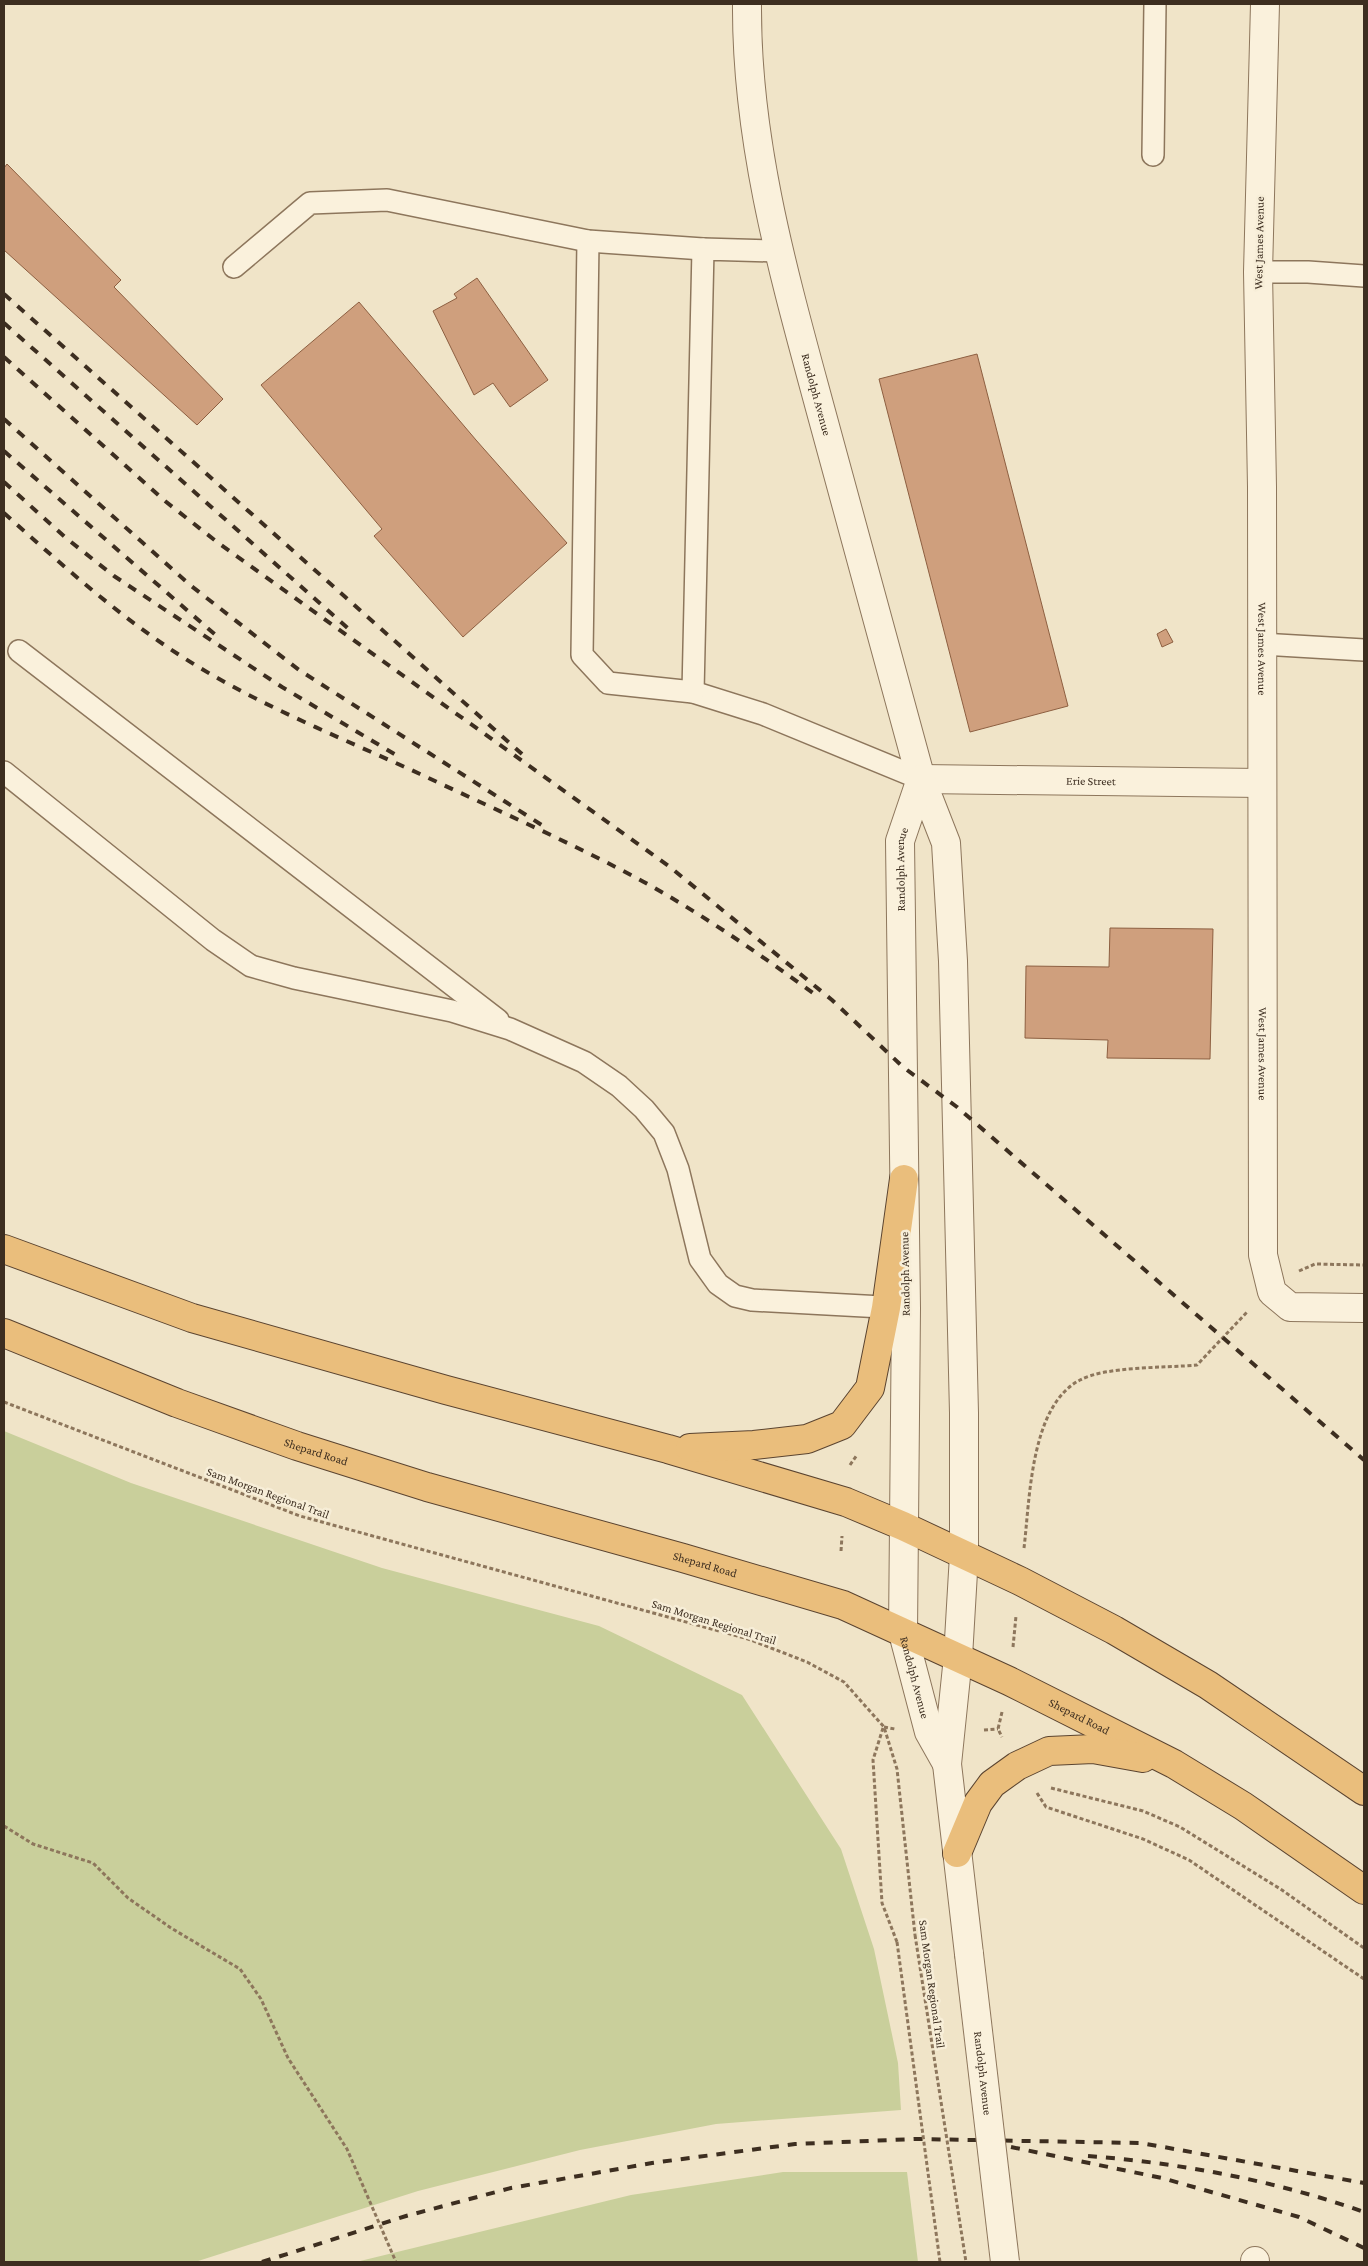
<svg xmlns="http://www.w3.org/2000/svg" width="1368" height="2266" viewBox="0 0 1368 2266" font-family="'Crimson Pro',serif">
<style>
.green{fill:#c9cf9b}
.building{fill:#cf9f7d;stroke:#8d5f41}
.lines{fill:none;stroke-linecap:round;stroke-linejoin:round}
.service-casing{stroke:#8d765c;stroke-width:24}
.minor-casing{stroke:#8d765c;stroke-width:30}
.tertiary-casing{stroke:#8d765c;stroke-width:30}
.trunk-casing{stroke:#5b4430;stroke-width:30}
.path{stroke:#8d765c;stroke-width:3;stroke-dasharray:4 2.5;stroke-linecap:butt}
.service{stroke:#faf1dc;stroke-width:21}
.minor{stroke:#faf1dc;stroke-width:28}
.tertiary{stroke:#faf1dc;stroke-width:28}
.trunk{stroke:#eabe7c;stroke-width:28}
.rail{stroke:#3d2e20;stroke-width:4;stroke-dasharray:9 9;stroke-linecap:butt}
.minor-bridge-casing{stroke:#8d765c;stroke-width:30;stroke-linecap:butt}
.path-bridge{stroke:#8d765c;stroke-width:3;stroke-dasharray:4 2.5;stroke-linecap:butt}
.minor-bridge{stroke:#faf1dc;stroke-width:28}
.labels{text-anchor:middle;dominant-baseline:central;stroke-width:5;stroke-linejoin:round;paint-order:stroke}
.street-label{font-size:12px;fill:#3d2e20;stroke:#f7eed8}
</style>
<rect width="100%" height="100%" fill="#f0e4c8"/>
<g class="green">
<path d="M 4,1431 L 131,1483 L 382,1568 L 599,1626 L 742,1695 L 841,1849 L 874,1949 L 898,2063 L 901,2110 L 716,2124 L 580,2150 L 418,2191 L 195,2262 L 4,2262 Z"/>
<path d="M 783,2172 L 907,2172 L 918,2262 L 356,2262 L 631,2195 Z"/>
</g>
<g class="building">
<path d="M 7,164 L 121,280 L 114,287 L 223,399 L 197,425 L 4,250 L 4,168 Z"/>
<path d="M 477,278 L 548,380 L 510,407 L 493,383 L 474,395 L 433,311 L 457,298 L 454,294 Z"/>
<path d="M 359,302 L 476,440 L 567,543 L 463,637 L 374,536 L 382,529 L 261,385 Z"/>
<path d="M 977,354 L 1068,706 L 970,732 L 879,379 Z"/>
<path d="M 1166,629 L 1173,642 L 1162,647 L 1157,634 Z"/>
<path d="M 1110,928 L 1213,929 L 1210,1059 L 1107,1058 L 1108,1040 L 1025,1038 L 1026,966 L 1109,967 Z"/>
</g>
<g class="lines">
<defs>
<g id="service">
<path d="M 1153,155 L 1155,4"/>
<path d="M 588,241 L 582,655 L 608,683 L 693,692 L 763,714 L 921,779"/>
<path d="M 234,267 L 310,203 L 387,200 L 588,241 L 703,249"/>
<path d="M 1258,272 L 1308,272 L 1364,276"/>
<path d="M 1262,644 L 1364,650"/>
<path d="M 19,651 L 498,1020"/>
<path d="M 693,692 L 703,249 L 777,251"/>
<path d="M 4,772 L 213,940 L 251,966 L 294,978 L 452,1011 L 510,1029 L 584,1062 L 619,1086 L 644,1109 L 664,1133 L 678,1169 L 700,1259 L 718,1284 L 735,1296 L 752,1300 L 901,1308"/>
</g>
<g id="minor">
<path id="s1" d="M 1265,4 L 1258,272 L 1262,487 L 1263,1255 L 1272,1292 L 1290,1307 L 1364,1308"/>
<path id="s2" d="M 921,779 L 1261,783"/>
<path id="s3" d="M 903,1633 L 929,1732 L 947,1764"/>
<path d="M 958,1657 L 947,1764 L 969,1954"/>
<path d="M 1255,2262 L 1255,2261"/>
</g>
<g id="tertiary">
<path id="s4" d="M 747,4 C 746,143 784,275 820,408 C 854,532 887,655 921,779 L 946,843 L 953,961 L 964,1413 L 964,1555 L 958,1657"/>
<path id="s5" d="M 903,1633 L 906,1308 L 900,841 L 921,779"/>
</g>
<g id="trunk">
<path d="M 4,1249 L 192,1318 L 446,1390 L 668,1449 L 846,1502 L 903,1526 L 1020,1581 L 1114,1630 L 1208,1685 L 1364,1791"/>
<path id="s6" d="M 4,1333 L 177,1403 L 297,1446 L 427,1487 L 683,1558 L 843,1605 L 1009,1681 L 1174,1764 L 1243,1806 L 1364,1890"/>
<path d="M 690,1448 L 754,1445 L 807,1439 L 842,1425 L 870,1388 L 886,1308 L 904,1179"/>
<path d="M 957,1853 L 978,1803 L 992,1784 L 1017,1766 L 1049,1751 L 1093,1749 L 1143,1758"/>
</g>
</defs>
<use href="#service" class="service-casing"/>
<use href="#minor" class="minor-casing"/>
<use href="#tertiary" class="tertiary-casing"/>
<use href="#trunk" class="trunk-casing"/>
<g class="path">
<path d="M 1299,1271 L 1315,1264 L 1364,1265"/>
<path d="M 4,1402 L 300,1516 L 748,1639 L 807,1662 L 844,1682 L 884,1727 L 897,1769 L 915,1935"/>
<path d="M 850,1465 L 857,1455"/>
<path d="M 1024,1548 C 1030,1499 1030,1406 1080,1380 C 1106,1366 1166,1368 1197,1365 L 1248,1311"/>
<path d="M 841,1551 L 842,1536"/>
<path d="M 1013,1647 L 1016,1616"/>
<path d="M 1002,1712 L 998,1729 L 1002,1737"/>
<path d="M 884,1727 L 895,1729"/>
<path d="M 883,1728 L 873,1760 L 882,1903 L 897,1942"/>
<path d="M 984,1730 L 998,1729"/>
<path d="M 1051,1788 L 1143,1811 L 1180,1827 L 1282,1890 L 1364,1948"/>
<path d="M 1037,1793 L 1046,1807 L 1143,1839 L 1189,1860 L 1364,1979"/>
<path d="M 4,1826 L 33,1844 L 93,1863 L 128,1898 L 171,1928 L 240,1969 L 261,1999 L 288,2058 L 347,2149 L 396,2262"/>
</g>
<use href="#service" class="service"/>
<use href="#minor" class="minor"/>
<use href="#tertiary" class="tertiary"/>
<use href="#trunk" class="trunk"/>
<g class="rail">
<path d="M 4,294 L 522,754"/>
<path d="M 4,323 L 350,630"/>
<path d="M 4,357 L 165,501 L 217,542 L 670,867 L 832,1000 L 903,1067 L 957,1107 L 1364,1460"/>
<path d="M 4,419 L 190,585 L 299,670 L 548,829"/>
<path d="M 4,451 L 219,638"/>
<path d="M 4,482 L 66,538 L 114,576 L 282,687 L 401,758"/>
<path d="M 4,513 C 60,563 117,615 181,656 C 255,704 340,737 420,774 C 494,809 570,842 642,881 C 702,914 758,953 813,993"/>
<path d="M 1011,2147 L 1162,2178 L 1299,2217 L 1364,2248"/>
<path d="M 1088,2156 C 1181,2163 1277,2181 1364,2212"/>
<path d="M 262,2262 L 406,2216 L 511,2188 L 652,2163 L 795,2144 L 916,2139 L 1141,2143 L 1364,2183"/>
</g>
<defs>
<g id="minor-bridge">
<path id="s7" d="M 969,1954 L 1005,2262"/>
</g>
</defs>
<use href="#minor-bridge" class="minor-bridge-casing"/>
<g class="path-bridge">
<path d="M 915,1935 L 966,2262"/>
<path d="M 897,1942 L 940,2262"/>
</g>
<use href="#minor-bridge" class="minor-bridge"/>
</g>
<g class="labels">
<g class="street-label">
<text transform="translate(1259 243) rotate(-89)">West James Avenue</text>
<text stroke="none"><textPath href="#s4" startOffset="398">Randolph Avenue</textPath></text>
<text stroke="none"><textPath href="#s1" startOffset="645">West James Avenue</textPath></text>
<text stroke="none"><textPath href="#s2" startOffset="170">Erie Street</textPath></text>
<text stroke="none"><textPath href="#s5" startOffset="764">Randolph Avenue</textPath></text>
<text stroke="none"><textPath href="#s1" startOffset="1050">West James Avenue</textPath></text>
<text transform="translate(905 1274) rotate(-91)">Randolph Avenue</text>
<text stroke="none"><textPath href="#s6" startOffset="334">Shepard Road</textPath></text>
<text transform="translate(268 1493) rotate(20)">Sam Morgan Regional Trail</text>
<text stroke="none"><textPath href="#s6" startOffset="739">Shepard Road</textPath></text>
<text transform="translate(714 1622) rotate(17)">Sam Morgan Regional Trail</text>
<text stroke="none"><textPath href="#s3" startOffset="46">Randolph Avenue</textPath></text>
<text stroke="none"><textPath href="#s6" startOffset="1144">Shepard Road</textPath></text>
<text transform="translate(932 1984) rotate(82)">Sam Morgan Regional Trail</text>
<text stroke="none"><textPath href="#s7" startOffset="120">Randolph Avenue</textPath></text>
</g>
</g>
<rect width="1368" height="2266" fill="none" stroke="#3d2e20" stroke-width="10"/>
</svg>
